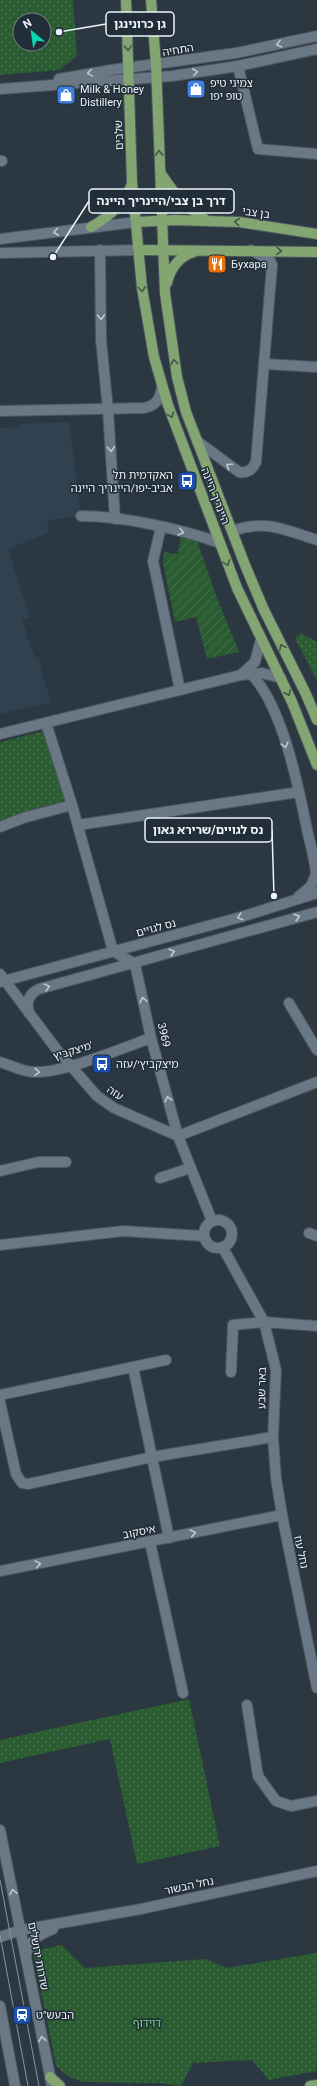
<svg xmlns="http://www.w3.org/2000/svg" width="317" height="2086" viewBox="0 0 317 2086" font-family="Roboto,'Noto Sans Hebrew',sans-serif">
<style>
.built{fill:#304150}
.park{fill:url(#park-dots);fill-rule:evenodd}
.garden{fill:url(#garden-furrows)}
.lines{fill:none;stroke-linecap:round;stroke-linejoin:round}
.minor-casing{stroke:#4c565f;stroke-width:12}
.major-casing{stroke:#4c565f;stroke-width:12}
.minor{stroke:#6a7784;stroke-width:10}
.major{stroke:#82a572;stroke-width:10}
.tram{stroke:#8a939c;stroke-width:1}
.oneway{stroke:#bfc8d1}
.oneway2{stroke:#43574c}
.labels{text-anchor:middle;dominant-baseline:central;stroke-width:3;stroke-linejoin:round;paint-order:stroke}
.street-label{font-size:11px;fill:#edf4fb;stroke:#212d37}
.poi-label{font-size:11px;fill:#edf4fb;stroke:#212d37;text-anchor:start}
.park-label{font-size:11px;fill:#7fe08b;stroke:#212d37}
.leader{fill:none;stroke:#edf4fb;stroke-width:1.5}
.callout-dot{fill:#edf4fb;stroke:#212d37;stroke-width:1.5}
.callout{fill:#212d37;stroke:#edf4fb;stroke-width:1.5}
.callout-label{font-size:12px;text-anchor:middle;font-weight:bold;fill:#edf4fb}
</style>
<defs>
<pattern id="park-dots" width="8" height="8" patternUnits="userSpaceOnUse"><rect width="8" height="8" fill="#2a5b31"/><path d="M2 2h.1M6 6h.1" fill="none" stroke="#497350" stroke-width="1.8" stroke-linecap="round"/></pattern>
<pattern id="garden-furrows" width="10" height="10" patternUnits="userSpaceOnUse"><rect width="10" height="10" fill="#2a5b31"/><path d="M-1 1l2-2M0 10L10 0M9 11l2-2" fill="none" stroke="#497350"/></pattern>
</defs>
<rect width="100%" height="100%" fill="#2b3741"/>
<path class="built" d="M 69,422 L 82,519 L 69,517 L 47,521 L 49,533 L 8,549 L 30,618 L 22,620 L 35,658 L 38,658 L 51,702 L 0,714 L 0,428 L 20,427 L 22,424 Z"/>
<g class="park">
<path d="M 0,0 L 73,0 L 77,56 L 59,70 L 0,75 ZM 20,20 L 44,20 L 44,44 L 20,44 Z"/>
<path d="M 301,633 L 317,642 L 317,681 L 295,638 Z"/>
<path d="M 44,731 L 65,800 L 0,823 L 0,742 Z"/>
<path d="M 189,1699 L 220,1846 L 137,1864 L 110,1739 L 0,1763 L 0,1740 Z"/>
<path d="M 62,1945 L 85,1968 L 205,1959 L 227,1968 L 317,1953 L 317,2071 L 269,2080 L 252,2060 L 193,2063 L 181,2086 L 160,2083 L 84,2082 L 69,2077 L 56,2066 L 33,1951 Z"/>
</g>
<path class="garden" d="M 181,537 L 197,541 L 217,598 L 239,652 L 207,659 L 196,617 L 175,622 L 163,563 L 164,552 L 178,554 Z"/>
<g class="lines">
<defs>
<g id="minor">
<path d="M 238,66 L 258,149 L 317,154"/>
<path d="M 59,79 L 111,70 L 236,53 L 317,36"/>
<path d="M 0,89 L 172,76 L 238,66 L 317,49"/>
<path d="M 0,161 L 2,161"/>
<path d="M 0,239 L 136,222"/>
<path d="M 100,250 L 101,340 L 108,410 L 115,519"/>
<path d="M 0,253 L 139,250"/>
<path d="M 265,364 L 317,367"/>
<path d="M 0,411 L 144,408 C 157,405 160,399 162,387"/>
<path d="M 197,441 L 239,472 C 248,473 252,470 256,462 L 272,265 L 270,260 L 251,250"/>
<path d="M 81,516 C 122,516 181,529 220,543"/>
<path d="M 161,527 L 153,561 L 180,690"/>
<path d="M 232,531 C 265,519 285,530 317,540"/>
<path d="M 250,673 C 282,704 298,785 307,829 C 310,844 315,859 316,874 L 311,886 L 299,896"/>
<path d="M 241,675 L 255,662 L 261,639"/>
<path d="M 46,723 L 72,805 L 113,951"/>
<path d="M 0,734 L 241,675 L 262,673 L 281,678"/>
<path d="M 78,825 L 299,792"/>
<path d="M 0,827 L 23,818 L 72,805"/>
<path d="M 113,951 L 135,964 L 151,1038 L 178,1136 L 317,1082"/>
<path d="M 0,974 L 57,1050 L 97,1096 L 114,1108 L 178,1136 L 212,1221"/>
<path d="M 0,982 L 241,917 L 317,893"/>
<path d="M 289,1003 L 317,1050"/>
<path d="M 29,1013 C 26,1003 28,994 39,989 L 317,912"/>
<path d="M 0,1062 C 10,1065 21,1071 33,1072 C 62,1074 122,1048 151,1038"/>
<path d="M 0,1171 L 39,1162 L 66,1162"/>
<path d="M 160,1178 L 190,1168"/>
<circle cx="218" cy="1234" r="14"/>
<path d="M 309,1233 L 317,1236"/>
<path d="M 0,1245 L 123,1231 L 203,1236"/>
<path d="M 223,1248 L 264,1322 L 276,1370 L 273,1437 L 276,1478 L 282,1515 L 317,1688"/>
<path d="M 133,1367 L 169,1538"/>
<path d="M 231,1372 L 233,1325 L 264,1322 L 317,1326"/>
<path d="M 0,1395 L 166,1360"/>
<path d="M 0,1402 L 16,1474 L 22,1483 L 28,1484 L 152,1457 L 273,1437"/>
<path d="M 150,1542 L 183,1693"/>
<path d="M 0,1571 L 282,1515"/>
<path d="M 247,1705 L 258,1776 L 276,1801 L 291,1806 L 317,1801"/>
<path d="M 0,1830 L 52,2086"/>
<path d="M 0,1937 L 21,1930 L 141,1909 L 317,1871"/>
<path d="M 26,1956 C 28,1940 39,1935 53,1929"/>
<path d="M 0,2006 L 15,2086"/>
</g>
<g id="major">
<path d="M 126,0 L 132,182 L 142,288 L 154,357 L 168,405 L 237,588 L 292,702 L 317,765"/>
<path d="M 151,0 L 156,65 L 165,293 L 177,377 L 186,412 L 245,565 L 264,610 L 305,692 L 317,720"/>
<path d="M 161,174 L 181,202 L 206,220"/>
<path d="M 136,222 L 175,220 L 239,222 L 317,234"/>
<path d="M 91,227 C 109,217 124,204 132,184"/>
<path d="M 139,250 L 317,252"/>
<path d="M 167,283 C 170,269 179,256 194,252"/>
<path d="M 50,2077 L 60,2086"/>
<path d="M 310,2086 L 317,2085"/>
</g>
</defs>
<use href="#minor" class="minor-casing"/>
<use href="#major" class="major-casing"/>
<use href="#minor" class="minor"/>
<use href="#major" class="major"/>
<g class="tram">
<path d="M 0,1880 L 39,2086"/>
<path d="M 0,1935 L 28,2086"/>
</g>
</g>
<defs><path id="oneway-chevron" d="M-2-3.5L2.5 0L-2 3.5" fill="none" stroke-width="1.6" stroke-linecap="round" stroke-linejoin="round"/></defs>
<g class="oneway">
<use href="#oneway-chevron" transform="translate(279 44) rotate(168)"/>
<use href="#oneway-chevron" transform="translate(195 72) rotate(-8)"/>
<use href="#oneway-chevron" transform="translate(90 73) rotate(171)"/>
<use href="#oneway-chevron" transform="translate(56 232) rotate(173)"/>
<use href="#oneway-chevron" transform="translate(101 317) rotate(89)"/>
<use href="#oneway-chevron" transform="translate(111 449) rotate(86)"/>
<use href="#oneway-chevron" transform="translate(229 466) rotate(-145)"/>
<use href="#oneway-chevron" transform="translate(181 532) rotate(14)"/>
<use href="#oneway-chevron" transform="translate(285 745) rotate(74)"/>
<use href="#oneway-chevron" transform="translate(240 917) rotate(163)"/>
<use href="#oneway-chevron" transform="translate(297 917) rotate(-16)"/>
<use href="#oneway-chevron" transform="translate(172 952) rotate(-16)"/>
<use href="#oneway-chevron" transform="translate(47 987) rotate(-15)"/>
<use href="#oneway-chevron" transform="translate(143 1000) rotate(-103)"/>
<use href="#oneway-chevron" transform="translate(37 1072) rotate(2)"/>
<use href="#oneway-chevron" transform="translate(168 1099) rotate(-105)"/>
<use href="#oneway-chevron" transform="translate(193 1533) rotate(-12)"/>
<use href="#oneway-chevron" transform="translate(38 1564) rotate(-11)"/>
<use href="#oneway-chevron" transform="translate(13 1892) rotate(-102)"/>
<use href="#oneway-chevron" transform="translate(42 2039) rotate(-101)"/>
</g>
<g class="oneway2">
<use href="#oneway-chevron" transform="translate(128 48) rotate(88)"/>
<use href="#oneway-chevron" transform="translate(159 153) rotate(-92)"/>
<use href="#oneway-chevron" transform="translate(237 222) rotate(-175)"/>
<use href="#oneway-chevron" transform="translate(279 251) rotate(2)"/>
<use href="#oneway-chevron" transform="translate(142 289) rotate(83)"/>
<use href="#oneway-chevron" transform="translate(174 362) rotate(-100)"/>
<use href="#oneway-chevron" transform="translate(171 415) rotate(70)"/>
<use href="#oneway-chevron" transform="translate(227 563) rotate(69)"/>
<use href="#oneway-chevron" transform="translate(282 647) rotate(-117)"/>
<use href="#oneway-chevron" transform="translate(288 693) rotate(65)"/>
</g>
<defs>
<symbol id="shop-square" viewBox="-11 -11 22 22"><rect x="-9" y="-9" width="18" height="18" rx="4" fill="#3f7fe0" stroke="#212d37"/><path d="M-5-2.5h2.3a2.7 3.5 0 0 1 5.4 0H5L5.5 6h-11ZM-1.5-2.5h3a1.5 2.3 0 0 0-3 0Z" fill="#fff"/></symbol>
<symbol id="restaurant-square" viewBox="-11 -11 22 22"><rect x="-9" y="-9" width="18" height="18" rx="4" fill="#e8710a" stroke="#212d37"/><path d="M-5-6h1v4h1v-4h1v4h1v-4h1v5L-1.5 .5V6h-2V.5L-5-1ZM5-6V6H3V1.5H1.5Q1.5-4 5-6Z" fill="#fff"/></symbol>
<symbol id="bus-square" viewBox="-11 -11 22 22"><rect x="-9" y="-9" width="18" height="18" rx="4" fill="#1a4fb4" stroke="#212d37"/><path d="M-5-6H5V4H4V6H2V4H-2V6H-4V4H-5ZM-3.5-4V0h7V-4ZM-3.5 1.2v1.5H-2V1.2ZM2 1.2v1.5H3.5V1.2Z" fill="#fff"/></symbol>
<symbol id="station-square" viewBox="-11 -11 22 22"><rect x="-9" y="-9" width="18" height="18" rx="4" fill="#1a4fb4" stroke="#212d37"/><path d="M-3-6H3Q5-6 5-4V2Q5 4 3 4L4.5 6H3L1.5 4h-3L-3 6H-4.5L-3 4Q-5 4-5 2V-4Q-5-6-3-6ZM-3.5-4v3h7v-3ZM-3.5 1v1.5H-2V1ZM2 1v1.5H3.5V1Z" fill="#fff"/></symbol>
</defs>
<g fill-rule="evenodd">
<use href="#shop-square" x="185" y="78" width="22" height="22"/>
<use href="#shop-square" x="55" y="84" width="22" height="22"/>
<use href="#restaurant-square" x="206" y="253" width="22" height="22"/>
<use href="#bus-square" x="176" y="470" width="22" height="22"/>
<use href="#bus-square" x="91" y="1053" width="22" height="22"/>
<use href="#station-square" x="11" y="2004" width="22" height="22"/>
</g>
<g class="labels">
<g class="street-label">
<text transform="translate(178 50) rotate(-9)">התחיה</text>
<text transform="translate(119 135) rotate(-92)">שלבים</text>
<text transform="translate(256 213) rotate(8)">בן צבי</text>
<text transform="translate(215 496) rotate(69)">היינריך היינה</text>
<text transform="translate(156 928) rotate(-15)">נס לגויים</text>
<text transform="translate(164 1035) rotate(76)">3969</text>
<text transform="translate(73 1051) rotate(-17)">מיצקביץ'</text>
<text transform="translate(115 1093) rotate(34)">עזה</text>
<text transform="translate(262 1388) rotate(-89)">באר שבע</text>
<text transform="translate(139 1532) rotate(-11)">איסקוב</text>
<text transform="translate(301 1552) rotate(78)">נחל עוז</text>
<text transform="translate(189 1886) rotate(-12)">נחל הבשור</text>
<text transform="translate(38 1956) rotate(79)">שדרות ירושלים</text>
</g>
<g class="poi-label">
<text x="210" y="83">צמיגי טיפ<tspan x="210" dy="13">טופ יפו</tspan></text>
<text x="80" y="89">Milk &amp; Honey<tspan x="80" dy="13">Distillery</tspan></text>
<text x="231" y="264">Бухара</text>
<text x="173" y="475" text-anchor="end">האקדמית תל<tspan x="173" dy="13">אביב-יפו/היינריך היינה</tspan></text>
<text x="116" y="1064">מיצקביץ׳/עזה</text>
<text x="36" y="2015">הבעש"ט</text>
</g>
<g class="park-label">
<text x="147" y="2023">דוידוף</text>
</g>
</g>
<path class="leader" d="M59 32L106 24M53 257L89 201M274 896L272 830"/>
<g class="callout-dot">
<circle cx="59" cy="32" r="4"/>
<circle cx="53" cy="257" r="4"/>
<circle cx="274" cy="896" r="4"/>
</g>
<g class="callout">
<rect x="106" y="12" width="68" height="24" rx="4"/>
<rect x="89" y="189" width="145" height="24" rx="4"/>
<rect x="145" y="818" width="127" height="24" rx="4"/>
</g>
<g class="callout-label">
<text x="140" y="28">גן כרונינגן</text>
<text x="161" y="205">דרך בן צבי/היינריך היינה</text>
<text x="208" y="834">נס לגויים/שרירא גאון</text>
</g>
<g transform="translate(32 32) rotate(331)"><circle r="19" fill="#212d37" stroke="#737d85"/>
<path d="M0-3L7 15L0 10L-7 15Z" fill="#09d5b5"/>
<text y="-6" font-size="11" font-weight="bold" text-anchor="middle" fill="#edf4fb">N</text>
</g>
</svg>
